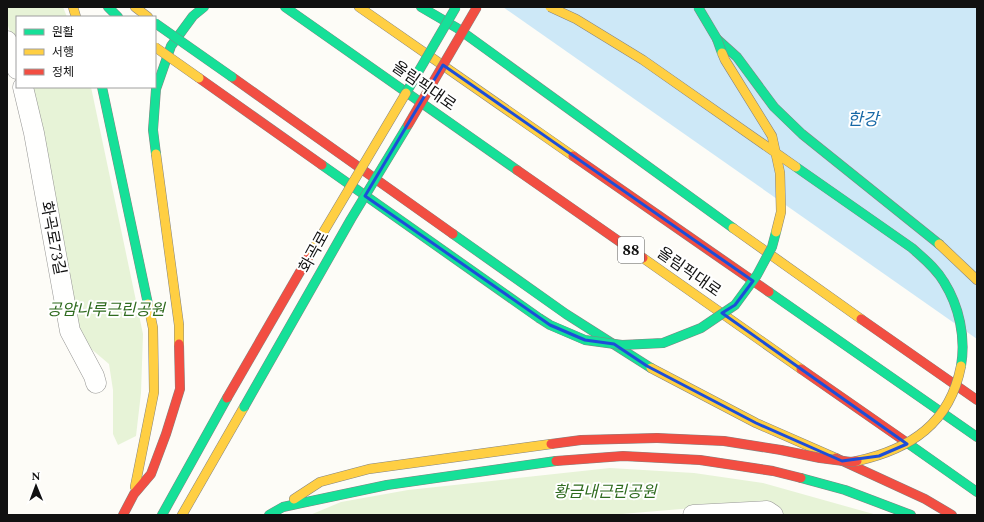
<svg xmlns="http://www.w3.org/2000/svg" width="984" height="522" viewBox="0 0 984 522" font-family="Spectral,'Noto Sans KR',serif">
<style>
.green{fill:#e7f3d7}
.water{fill:#cde8f7}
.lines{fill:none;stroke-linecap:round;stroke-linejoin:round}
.street-casing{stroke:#979795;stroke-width:21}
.fast-casing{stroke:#858482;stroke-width:10}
.slow-casing{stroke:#858482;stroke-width:10}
.jam-casing{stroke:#858482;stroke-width:10}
.street{stroke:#fffffe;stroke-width:20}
.fast{stroke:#16e098;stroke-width:9}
.slow{stroke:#ffcf43;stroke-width:9}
.jam{stroke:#f24e42;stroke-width:9}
.fast-bridge-casing{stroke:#858482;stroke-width:10;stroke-linecap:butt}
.slow-bridge-casing{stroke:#858482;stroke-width:10;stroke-linecap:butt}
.jam-bridge-casing{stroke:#858482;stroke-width:10;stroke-linecap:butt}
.fast-bridge{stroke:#16e098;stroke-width:9}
.slow-bridge{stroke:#ffcf43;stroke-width:9}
.jam-bridge{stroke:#f24e42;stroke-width:9}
.marked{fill:none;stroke:#1d4ed8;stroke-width:3;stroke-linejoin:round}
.labels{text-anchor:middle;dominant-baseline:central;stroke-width:4;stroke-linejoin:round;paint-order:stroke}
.shield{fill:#fff;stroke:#585858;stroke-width:1}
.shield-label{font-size:15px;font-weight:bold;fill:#111}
.street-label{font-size:16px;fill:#111;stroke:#fff}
.park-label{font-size:16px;font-style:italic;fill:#2f6b1f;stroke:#fff}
.water-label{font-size:17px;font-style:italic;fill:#1768a6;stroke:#fff}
</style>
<rect width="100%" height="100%" fill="#fdfcf7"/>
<g class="green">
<path d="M 7,7 L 63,7 L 67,17 L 17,17 L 17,51 L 7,23 Z"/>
<path d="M 29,87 L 91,87 L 143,334 L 141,393 L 136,436 L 118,445 L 113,434 L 113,390 L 109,364 L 89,347 L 78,328 Z"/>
<path d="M 610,468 L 694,473 L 763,483 L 877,515 L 782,515 L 764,502 L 610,515 L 310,515 L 341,502 L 408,490 Z"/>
</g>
<path class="water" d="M 503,7 L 977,7 L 977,339 Z"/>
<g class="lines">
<defs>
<g id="street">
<path d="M 7,41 L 17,69"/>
<path d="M 23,87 L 34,133 L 70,331 L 94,376 L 96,383"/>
<path d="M 693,515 L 767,511 L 773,515"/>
</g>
<g id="fast">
<path d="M 108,7 L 118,17"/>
<path d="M 285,7 L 517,170"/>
<path d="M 421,7 L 457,28 L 733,228"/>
<path d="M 717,39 L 737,57 L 774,107 L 802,134 L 939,244"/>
<path d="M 102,87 L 148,304"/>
<path d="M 156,154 L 153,130 L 156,89 L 171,46 L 193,16 L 204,7"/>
<path d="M 322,165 L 539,318"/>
<path d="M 453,234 L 566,314 L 651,368"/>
<path d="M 769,292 L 977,437"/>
<path d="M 906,442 L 977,492"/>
<path d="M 801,478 L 845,490 L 911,515"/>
<path d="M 162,515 L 227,398"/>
<path d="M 269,515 L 283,507 L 387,485 L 556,461"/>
</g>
<g id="slow">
<path d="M 73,7 L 76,17"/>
<path d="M 135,7 L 148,17"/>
<path d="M 359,7 L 573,156"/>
<path d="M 156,154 L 179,325 L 179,344"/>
<path d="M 733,228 L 861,319"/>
<path d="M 939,244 L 977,280"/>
<path d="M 643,258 L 801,369"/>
<path d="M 651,368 L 756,423 L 836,458"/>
<path d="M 135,487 L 154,392 L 153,328 L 148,304"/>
<path d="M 294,499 L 320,482 L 369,469 L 551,444"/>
<path d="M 182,515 L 244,407"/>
</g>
<g id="jam">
<path d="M 232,77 L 453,234"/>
<path d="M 199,78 L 322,165"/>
<path d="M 573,156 L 769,292"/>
<path d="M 517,170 L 643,258"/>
<path d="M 861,319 L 977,400"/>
<path d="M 801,369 L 906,442"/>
<path d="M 551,444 L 581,440 L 657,438"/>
<path d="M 836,458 L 925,499 L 952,515"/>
<path d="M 556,461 L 623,456 L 700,460 L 773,471 L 801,478"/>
<path d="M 123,515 L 134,494 L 151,474 L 166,434 L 180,389 L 179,344"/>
</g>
</defs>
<use href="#street" class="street-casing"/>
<use href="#fast" class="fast-casing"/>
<use href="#slow" class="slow-casing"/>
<use href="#jam" class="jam-casing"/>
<use href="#street" class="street"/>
<use href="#fast" class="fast"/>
<use href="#slow" class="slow"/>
<use href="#jam" class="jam"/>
<defs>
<g id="fast-bridge">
<path d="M 698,7 L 717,39 L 722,53"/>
<path d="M 155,23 L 232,77"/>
<path d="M 406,93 L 456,7"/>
<path d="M 796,167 L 912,248 C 923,258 936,268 944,282 C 959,306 966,337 961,366"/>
<path d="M 539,318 L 550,325 L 585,340 L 622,345 L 663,343 L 701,328 L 735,305 L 757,275 L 772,247 L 776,232"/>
<path d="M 244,407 L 351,219 L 408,125"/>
</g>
<g id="slow-bridge">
<path d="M 550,7 L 576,19 L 643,60 L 796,167"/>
<path d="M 155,47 L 199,78"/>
<path d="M 722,53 L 725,60 L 772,136 L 780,173 L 781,212 L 776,232"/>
<path d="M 308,258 L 406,93"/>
<path d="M 857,461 C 911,449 950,423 961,366"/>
</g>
<g id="jam-bridge">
<path d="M 408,125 L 477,7"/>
<path d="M 227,398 L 308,258"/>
<path d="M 657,438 L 724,441 L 781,450 L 820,458 L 851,462 L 857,461"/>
</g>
</defs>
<use href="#fast-bridge" class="fast-bridge-casing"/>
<use href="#slow-bridge" class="slow-bridge-casing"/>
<use href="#jam-bridge" class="jam-bridge-casing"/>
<use href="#fast-bridge" class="fast-bridge"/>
<use href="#slow-bridge" class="slow-bridge"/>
<use href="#jam-bridge" class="jam-bridge"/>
</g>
<path class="marked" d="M 443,65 L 753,281 L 735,305 L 722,313 L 907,444 L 879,456 L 842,461 L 756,423 L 647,366 L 614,344 L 585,340 L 550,325 L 365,196 Z"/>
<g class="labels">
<rect class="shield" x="618" y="237" width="26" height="26" rx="3"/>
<g class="shield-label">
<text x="631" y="250">88</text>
</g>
<g class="street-label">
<text transform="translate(424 86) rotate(35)">올림픽대로</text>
<text transform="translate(53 238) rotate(79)">화곡로73길</text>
<text transform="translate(314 252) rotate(-61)">화곡로</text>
<text transform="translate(689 272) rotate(35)">올림픽대로</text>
</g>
<g class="park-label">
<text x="106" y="310">공암나루근린공원</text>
<text x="605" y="492">황금내근린공원</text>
</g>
<g class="water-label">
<text x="863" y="120">한강</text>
</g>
</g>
<rect width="984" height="522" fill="none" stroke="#111111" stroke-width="16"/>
<rect x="16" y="16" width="140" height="72" fill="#ffffff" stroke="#a0a0a0"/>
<rect x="24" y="29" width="20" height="6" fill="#16e098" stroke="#a0a0a0"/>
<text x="52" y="36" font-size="12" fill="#111111">원활</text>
<rect x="24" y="49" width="20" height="6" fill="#ffcf43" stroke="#a0a0a0"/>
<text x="52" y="56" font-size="12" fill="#111111">서행</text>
<rect x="24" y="69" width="20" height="6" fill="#f24e42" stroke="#a0a0a0"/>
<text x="52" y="76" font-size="12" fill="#111111">정체</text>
<g transform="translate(36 486) rotate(359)" stroke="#ffffff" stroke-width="3" paint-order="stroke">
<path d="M0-3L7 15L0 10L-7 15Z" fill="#111111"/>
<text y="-6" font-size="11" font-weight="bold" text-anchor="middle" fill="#111111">N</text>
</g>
</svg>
